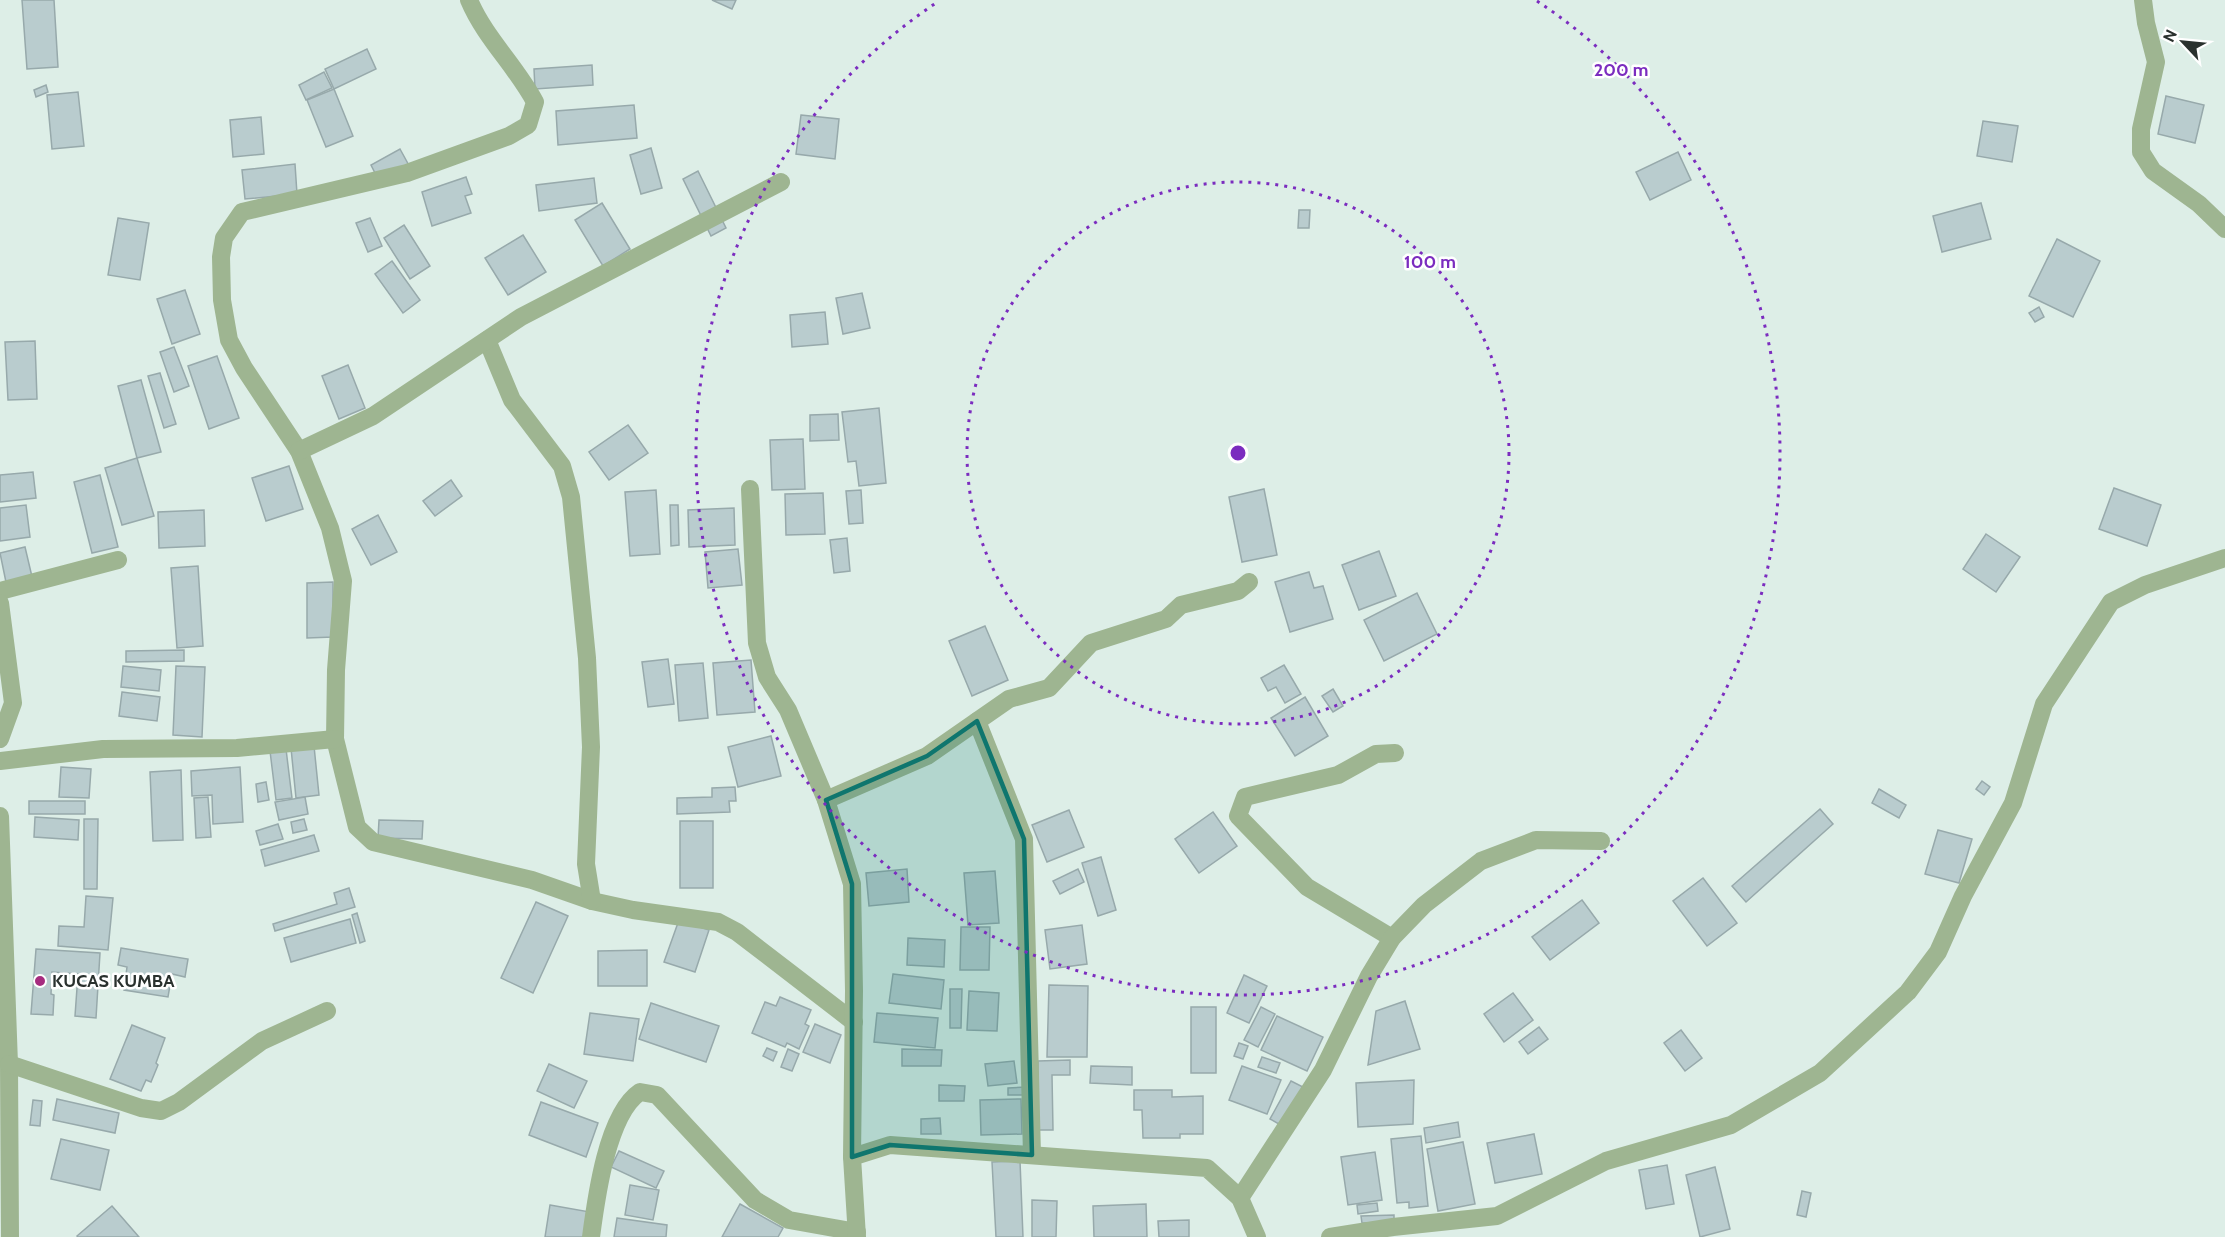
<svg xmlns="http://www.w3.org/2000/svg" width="2225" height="1237" viewBox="0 0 2225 1237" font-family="Cabin,sans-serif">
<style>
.building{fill:#b9ccce;stroke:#97a9ab;stroke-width:1.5}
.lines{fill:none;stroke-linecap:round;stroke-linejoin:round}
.minor{stroke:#9eb591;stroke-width:18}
.marked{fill:#0f766e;fill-opacity:0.2;stroke:#0f766e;stroke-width:4.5;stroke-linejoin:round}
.ring{fill:none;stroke:#7b2cbf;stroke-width:3;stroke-dasharray:3 6}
.poi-dot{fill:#a62b7f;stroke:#fff;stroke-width:2}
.labels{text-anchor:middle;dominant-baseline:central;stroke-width:5;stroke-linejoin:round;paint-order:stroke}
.poi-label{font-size:18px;font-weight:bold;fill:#2a312e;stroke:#fff;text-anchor:start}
.centre{fill:#7b2cbf;stroke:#fff;stroke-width:3}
.ring-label{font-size:18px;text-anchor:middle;font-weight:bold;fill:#7b2cbf;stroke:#fff;stroke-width:5;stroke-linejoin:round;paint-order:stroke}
</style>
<rect width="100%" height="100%" fill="#ddeee7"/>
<g class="building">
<path d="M 22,0 L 54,0 L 58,67 L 27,69 Z"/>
<path d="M 712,0 L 736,0 L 732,9 Z"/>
<path d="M 367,49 L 376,69 L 334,89 L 325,69 Z"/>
<path d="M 592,65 L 593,85 L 535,89 L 534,69 Z"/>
<path d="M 324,72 L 332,88 L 306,100 L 299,85 Z"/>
<path d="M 46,85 L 48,92 L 36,97 L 34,90 Z"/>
<path d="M 334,89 L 353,136 L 326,147 L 307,100 Z"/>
<path d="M 78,92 L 84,146 L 52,149 L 47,95 Z"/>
<path d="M 2166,96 L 2204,105 L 2195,143 L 2158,134 Z"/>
<path d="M 634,105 L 637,138 L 558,145 L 556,111 Z"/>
<path d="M 801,115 L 839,119 L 835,159 L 796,154 Z"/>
<path d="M 261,117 L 264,154 L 233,157 L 230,120 Z"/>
<path d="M 1983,121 L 2018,126 L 2012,162 L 1977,156 Z"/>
<path d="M 651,148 L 662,188 L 641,194 L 630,155 Z"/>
<path d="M 400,149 L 412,171 L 382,187 L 371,165 Z"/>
<path d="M 1678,152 L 1691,180 L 1650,200 L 1636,172 Z"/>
<path d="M 295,164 L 297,194 L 245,199 L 242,170 Z"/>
<path d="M 698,171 L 726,228 L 711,236 L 683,179 Z"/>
<path d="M 466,177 L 472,194 L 465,196 L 471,213 L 432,226 L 422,192 Z"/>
<path d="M 594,178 L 597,203 L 539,211 L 536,185 Z"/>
<path d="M 602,203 L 630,249 L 603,266 L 575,220 Z"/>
<path d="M 1981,203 L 1991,239 L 1942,252 L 1933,216 Z"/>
<path d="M 1299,210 L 1310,210 L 1309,228 L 1298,228 Z"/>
<path d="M 118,218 L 149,223 L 140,280 L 108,275 Z"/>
<path d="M 370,218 L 382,246 L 368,252 L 356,223 Z"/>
<path d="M 404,225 L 430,266 L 410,279 L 384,238 Z"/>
<path d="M 523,235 L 546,272 L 508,295 L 485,258 Z"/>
<path d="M 2057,239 L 2100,261 L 2073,317 L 2029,296 Z"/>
<path d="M 392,261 L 420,300 L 403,313 L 375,274 Z"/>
<path d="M 185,290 L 200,334 L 172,344 L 157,299 Z"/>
<path d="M 862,293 L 870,328 L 843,334 L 836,298 Z"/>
<path d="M 2039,307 L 2044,317 L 2035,322 L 2029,313 Z"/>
<path d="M 825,312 L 828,344 L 792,347 L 790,315 Z"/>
<path d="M 35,341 L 37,399 L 8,400 L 5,342 Z"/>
<path d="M 174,347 L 189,386 L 174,392 L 160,352 Z"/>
<path d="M 217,356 L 239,418 L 209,429 L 188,366 Z"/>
<path d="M 348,365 L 365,408 L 339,419 L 322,376 Z"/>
<path d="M 160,373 L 176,424 L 164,428 L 148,376 Z"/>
<path d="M 141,380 L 161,452 L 137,458 L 118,386 Z"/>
<path d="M 879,408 L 886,483 L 859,486 L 856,461 L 848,462 L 842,412 Z"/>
<path d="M 838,414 L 839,440 L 810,441 L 810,415 Z"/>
<path d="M 628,425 L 648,453 L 609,480 L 589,452 Z"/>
<path d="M 803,439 L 805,489 L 772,490 L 770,440 Z"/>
<path d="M 137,458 L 154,516 L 122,525 L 105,468 Z"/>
<path d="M 289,466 L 303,509 L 266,521 L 252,478 Z"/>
<path d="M 33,472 L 36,498 L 0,502 L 0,475 Z"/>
<path d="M 100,475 L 118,547 L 92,553 L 74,482 Z"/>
<path d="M 451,480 L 462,496 L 435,516 L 423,501 Z"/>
<path d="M 2114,488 L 2161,505 L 2147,546 L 2099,529 Z"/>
<path d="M 1264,489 L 1277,555 L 1242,562 L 1229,497 Z"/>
<path d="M 656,490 L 660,554 L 630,556 L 625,492 Z"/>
<path d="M 861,490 L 863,523 L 849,524 L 846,491 Z"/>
<path d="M 823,493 L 825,534 L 786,535 L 785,494 Z"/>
<path d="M 26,505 L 30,537 L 0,541 L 0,508 Z"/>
<path d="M 670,505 L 678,505 L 679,545 L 671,546 Z"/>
<path d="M 734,508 L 735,545 L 689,547 L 688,510 Z"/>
<path d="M 204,510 L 205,546 L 159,548 L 158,512 Z"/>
<path d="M 378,515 L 397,552 L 371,565 L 352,529 Z"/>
<path d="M 1986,534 L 2020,557 L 1996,592 L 1963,569 Z"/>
<path d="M 847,538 L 850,571 L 834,573 L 830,540 Z"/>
<path d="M 25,547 L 33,581 L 7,587 L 0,553 Z"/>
<path d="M 738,549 L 742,585 L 708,588 L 705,552 Z"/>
<path d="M 1379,551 L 1396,596 L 1359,610 L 1342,565 Z"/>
<path d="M 198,566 L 203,646 L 177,648 L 171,568 Z"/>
<path d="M 1309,572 L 1314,588 L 1323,586 L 1333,619 L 1290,632 L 1275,582 Z"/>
<path d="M 333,582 L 333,637 L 307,638 L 307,583 Z"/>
<path d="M 1417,593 L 1437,634 L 1384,661 L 1364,620 Z"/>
<path d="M 985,626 L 1008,680 L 972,696 L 949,641 Z"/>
<path d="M 184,650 L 184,661 L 126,662 L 126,651 Z"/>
<path d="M 668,659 L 674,704 L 648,707 L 642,662 Z"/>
<path d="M 751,660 L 755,712 L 717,715 L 713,663 Z"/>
<path d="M 703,663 L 708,718 L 679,721 L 675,665 Z"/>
<path d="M 1284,665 L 1301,694 L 1285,703 L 1276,687 L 1268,691 L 1261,678 Z"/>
<path d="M 123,666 L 161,670 L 159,691 L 121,687 Z"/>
<path d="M 176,666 L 205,667 L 202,737 L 173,735 Z"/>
<path d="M 1333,689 L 1343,706 L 1333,712 L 1322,696 Z"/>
<path d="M 122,692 L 160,697 L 157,721 L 119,716 Z"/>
<path d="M 1305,697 L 1328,736 L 1295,756 L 1271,718 Z"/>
<path d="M 771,736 L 781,776 L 738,787 L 728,747 Z"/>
<path d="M 314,746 L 319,795 L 296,798 L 291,748 Z"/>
<path d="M 286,749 L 292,798 L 276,800 L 270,751 Z"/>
<path d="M 61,767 L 91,769 L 89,798 L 59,797 Z"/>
<path d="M 240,767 L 243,822 L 213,824 L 212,795 L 192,796 L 191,771 Z"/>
<path d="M 181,770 L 183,840 L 153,841 L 150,772 Z"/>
<path d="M 1982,781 L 1990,787 L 1984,795 L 1976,789 Z"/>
<path d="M 266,782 L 269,800 L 258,802 L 256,784 Z"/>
<path d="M 735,787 L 736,801 L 729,801 L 730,812 L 677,814 L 677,798 L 712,797 L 712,788 Z"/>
<path d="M 1879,789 L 1906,805 L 1899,818 L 1872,803 Z"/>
<path d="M 208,797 L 211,837 L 196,838 L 194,798 Z"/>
<path d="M 305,797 L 308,814 L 279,820 L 275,802 Z"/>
<rect x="29" y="801" width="56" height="13"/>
<path d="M 1820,809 L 1833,824 L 1746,902 L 1732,886 Z"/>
<path d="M 1069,810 L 1084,847 L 1047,862 L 1032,825 Z"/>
<path d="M 1213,812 L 1237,846 L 1199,873 L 1175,839 Z"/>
<path d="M 35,817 L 79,820 L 78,840 L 34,837 Z"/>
<path d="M 84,819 L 98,819 L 97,889 L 84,889 Z"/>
<path d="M 304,819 L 307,830 L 293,833 L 291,822 Z"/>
<path d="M 379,820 L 423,821 L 422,839 L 378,838 Z"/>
<rect x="680" y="821" width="33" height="67"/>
<path d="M 278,824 L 283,839 L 260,845 L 256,831 Z"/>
<path d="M 1938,830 L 1972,839 L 1959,883 L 1925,874 Z"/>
<path d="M 314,835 L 319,851 L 265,866 L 261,850 Z"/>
<path d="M 1101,857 L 1116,910 L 1098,916 L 1082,863 Z"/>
<path d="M 907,869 L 909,902 L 869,906 L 866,873 Z"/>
<path d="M 1078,869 L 1084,882 L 1060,894 L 1053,881 Z"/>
<path d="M 995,871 L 999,923 L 968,925 L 964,873 Z"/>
<path d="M 1703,878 L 1737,923 L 1707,946 L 1673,901 Z"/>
<path d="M 349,888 L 355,907 L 275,931 L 273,924 L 337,904 L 334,893 Z"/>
<path d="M 86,896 L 113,898 L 108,950 L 58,946 L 59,926 L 84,927 Z"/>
<path d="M 1582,900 L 1599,923 L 1550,960 L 1532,937 Z"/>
<path d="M 536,902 L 568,916 L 533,993 L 501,978 Z"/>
<path d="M 357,913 L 365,941 L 360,943 L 352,915 Z"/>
<path d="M 350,919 L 356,943 L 291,962 L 284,938 Z"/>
<path d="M 679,920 L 709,930 L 695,972 L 664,962 Z"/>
<path d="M 1082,925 L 1087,964 L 1050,969 L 1045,930 Z"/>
<path d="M 961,927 L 990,927 L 989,970 L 960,970 Z"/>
<path d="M 908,938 L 945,940 L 944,967 L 907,965 Z"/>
<path d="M 121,948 L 188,959 L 185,977 L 172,974 L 168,997 L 124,990 L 127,967 L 118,965 Z"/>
<path d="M 36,949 L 100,953 L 96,1018 L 75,1016 L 78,974 L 52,972 L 51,994 L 54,995 L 53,1015 L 31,1014 Z"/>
<path d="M 647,950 L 647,986 L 598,986 L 598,951 Z"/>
<path d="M 893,974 L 944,980 L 941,1009 L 889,1003 Z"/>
<path d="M 1244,975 L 1267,986 L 1249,1023 L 1227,1013 Z"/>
<path d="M 1049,985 L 1088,986 L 1087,1057 L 1047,1057 Z"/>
<path d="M 950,989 L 962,989 L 961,1028 L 950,1028 Z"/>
<path d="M 969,991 L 999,993 L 997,1031 L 967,1030 Z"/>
<path d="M 1513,993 L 1533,1020 L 1504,1042 L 1484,1014 Z"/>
<path d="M 780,997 L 811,1010 L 805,1024 L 809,1026 L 799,1049 L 787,1043 L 785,1047 L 752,1033 L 765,1002 L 776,1006 Z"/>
<path d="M 1405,1001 L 1420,1049 L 1368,1065 L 1376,1011 Z"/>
<path d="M 651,1003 L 719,1026 L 706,1062 L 639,1039 Z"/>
<rect x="1191" y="1007" width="25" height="66"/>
<path d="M 1261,1007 L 1275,1014 L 1258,1047 L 1244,1040 Z"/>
<path d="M 590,1013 L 639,1019 L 633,1061 L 584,1054 Z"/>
<path d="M 877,1013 L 938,1018 L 935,1048 L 874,1042 Z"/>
<path d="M 1277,1016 L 1323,1037 L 1307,1071 L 1261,1050 Z"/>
<path d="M 815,1024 L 841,1035 L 830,1063 L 803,1052 Z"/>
<path d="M 132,1025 L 165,1038 L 156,1063 L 158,1065 L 151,1082 L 146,1080 L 141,1091 L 110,1079 Z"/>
<path d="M 1539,1027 L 1548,1039 L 1528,1054 L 1519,1042 Z"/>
<path d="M 1681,1030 L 1702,1058 L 1685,1071 L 1664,1043 Z"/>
<path d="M 1239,1043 L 1248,1046 L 1243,1059 L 1234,1056 Z"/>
<path d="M 767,1048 L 777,1052 L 773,1061 L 763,1056 Z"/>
<path d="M 788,1049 L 799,1054 L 792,1071 L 781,1067 Z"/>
<path d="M 902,1049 L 942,1050 L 941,1066 L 902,1066 Z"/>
<path d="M 1262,1057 L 1280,1063 L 1276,1073 L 1258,1067 Z"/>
<path d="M 1070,1060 L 1070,1075 L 1052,1075 L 1053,1130 L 1038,1130 L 1038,1061 Z"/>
<path d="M 1014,1061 L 1017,1083 L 988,1086 L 985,1064 Z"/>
<path d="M 549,1064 L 587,1081 L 574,1108 L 537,1091 Z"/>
<path d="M 1091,1066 L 1132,1067 L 1132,1085 L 1090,1083 Z"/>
<path d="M 1242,1066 L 1281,1080 L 1267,1114 L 1229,1100 Z"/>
<path d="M 1414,1080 L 1413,1124 L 1358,1127 L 1356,1083 Z"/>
<path d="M 1291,1081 L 1305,1088 L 1284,1127 L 1270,1119 Z"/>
<path d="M 939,1085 L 965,1086 L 964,1101 L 939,1101 Z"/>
<path d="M 1026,1087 L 1026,1095 L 1008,1095 L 1008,1088 Z"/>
<path d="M 1134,1090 L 1172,1090 L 1172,1097 L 1203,1096 L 1203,1134 L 1180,1134 L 1180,1138 L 1143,1138 L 1142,1110 L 1134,1110 Z"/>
<path d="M 57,1099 L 119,1113 L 115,1133 L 53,1120 Z"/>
<path d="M 1021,1099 L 1022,1134 L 981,1135 L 980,1100 Z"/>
<path d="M 33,1100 L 42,1101 L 40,1126 L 30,1125 Z"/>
<path d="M 541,1102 L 598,1123 L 586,1157 L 529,1135 Z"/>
<path d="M 940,1118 L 941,1134 L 921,1134 L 921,1119 Z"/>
<path d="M 1458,1122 L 1460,1137 L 1426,1143 L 1424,1128 Z"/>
<path d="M 1534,1134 L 1542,1174 L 1495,1183 L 1487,1143 Z"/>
<path d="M 1421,1136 L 1428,1206 L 1409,1208 L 1409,1202 L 1397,1203 L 1391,1139 Z"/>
<path d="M 61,1139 L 109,1150 L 100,1190 L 51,1179 Z"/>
<path d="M 1463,1142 L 1475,1204 L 1438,1211 L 1427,1149 Z"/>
<path d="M 619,1151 L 664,1171 L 656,1188 L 611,1167 Z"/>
<path d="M 1375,1152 L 1382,1200 L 1348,1205 L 1341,1157 Z"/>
<path d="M 1020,1161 L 1023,1237 L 996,1237 L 992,1162 Z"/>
<path d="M 1667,1165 L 1674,1204 L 1646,1209 L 1639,1170 Z"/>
<path d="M 1715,1167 L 1730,1229 L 1700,1237 L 1686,1175 Z"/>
<path d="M 630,1185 L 659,1190 L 653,1220 L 625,1215 Z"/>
<path d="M 1802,1191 L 1811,1193 L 1806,1217 L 1797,1215 Z"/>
<path d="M 1032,1200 L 1057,1201 L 1056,1237 L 1032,1237 Z"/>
<path d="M 1377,1203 L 1378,1211 L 1358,1214 L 1357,1205 Z"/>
<path d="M 740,1204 L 783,1228 L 778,1237 L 722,1237 Z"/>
<path d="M 1146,1204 L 1147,1237 L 1094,1237 L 1093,1206 Z"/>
<path d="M 550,1205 L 590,1212 L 586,1237 L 545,1237 Z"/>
<path d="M 112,1206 L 139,1237 L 78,1237 L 77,1236 Z"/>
<path d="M 1394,1215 L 1394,1222 L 1362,1223 L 1361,1216 Z"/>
<path d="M 617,1218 L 667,1225 L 666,1237 L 614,1237 Z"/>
<path d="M 1189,1220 L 1189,1237 L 1159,1237 L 1158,1221 Z"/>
</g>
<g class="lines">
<g class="minor">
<path d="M 469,0 C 485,38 516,66 535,102 L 528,125 L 509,136 L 407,173 L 242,212 L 224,238 L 221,257 L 222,300 L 229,340 L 244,368 L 299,451 L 330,528 L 343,581 L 336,670 L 335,739 L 357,827 L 373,842 L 532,880 L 592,901 L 633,910 L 718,922 L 737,932 L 854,1022"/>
<path d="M 2143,0 L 2146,23 L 2156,62 L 2141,129 L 2141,152 L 2153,171 L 2199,204 L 2225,229"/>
<path d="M 487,340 L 512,400 L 562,466 L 571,497 L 587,658 L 591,747 L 586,864 L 592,901"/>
<path d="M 299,451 L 373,416 L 521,317 L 781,182"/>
<path d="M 750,489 L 757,643 L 767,677 L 788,710 L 826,800 L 852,884 L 854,991 L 852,1157"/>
<path d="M 0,591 L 118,560"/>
<path d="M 0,603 L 13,703 L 0,739"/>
<path d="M 977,721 L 1024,839 L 1032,1155"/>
<path d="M 0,761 L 103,749 L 237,748 L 335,739"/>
<path d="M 826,800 L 927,756 L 1009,699 L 1049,688 L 1091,643 L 1166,619 L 1181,605 L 1238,591 L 1249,582"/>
<path d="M 0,816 L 9,1064 L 10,1237"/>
<path d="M 1392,938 L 1307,887 L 1238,816 L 1245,797 L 1338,775 L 1376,754 L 1395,753"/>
<path d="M 9,1064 L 141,1108 L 161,1111 L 179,1102 L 262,1041 L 327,1011"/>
<path d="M 1240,1198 L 1323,1070 L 1369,976 L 1392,938 L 1424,905 L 1481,861 L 1536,840 L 1601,841"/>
<path d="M 591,1237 C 596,1199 607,1114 640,1092 L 657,1095 L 755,1200 L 789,1220 L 857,1232"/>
<path d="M 857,1237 L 852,1157 L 890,1145 L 1207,1168 L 1240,1198 L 1257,1237"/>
<path d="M 1330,1237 L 1393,1227 L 1497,1216 L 1606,1161 L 1731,1125 L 1820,1073 L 1908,992 L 1938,952 L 1963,896 L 2013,803 L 2044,704 L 2111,602 L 2145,585 L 2225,558"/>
</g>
</g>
<path class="marked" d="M 977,721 L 1024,839 L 1032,1155 L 890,1145 L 852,1157 L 852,884 L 826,800 L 927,756 Z"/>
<g class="ring">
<circle cx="1238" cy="453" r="271"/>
<path d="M1537 1A542 542 0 1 1 939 1"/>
</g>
<circle class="poi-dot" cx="40" cy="981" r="6"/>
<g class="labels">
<g class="poi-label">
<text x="52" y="981">KUCAS KUMBA</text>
</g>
</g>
<circle cx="1238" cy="453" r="9" class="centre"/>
<g class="ring-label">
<text x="1621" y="76">200 m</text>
<text x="1430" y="268">100 m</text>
</g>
<g transform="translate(2183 42) rotate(296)" stroke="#ffffff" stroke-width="4.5" paint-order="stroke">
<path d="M0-4.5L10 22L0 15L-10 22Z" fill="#2a312e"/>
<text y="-9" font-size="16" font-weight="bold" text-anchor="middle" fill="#2a312e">N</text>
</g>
</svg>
